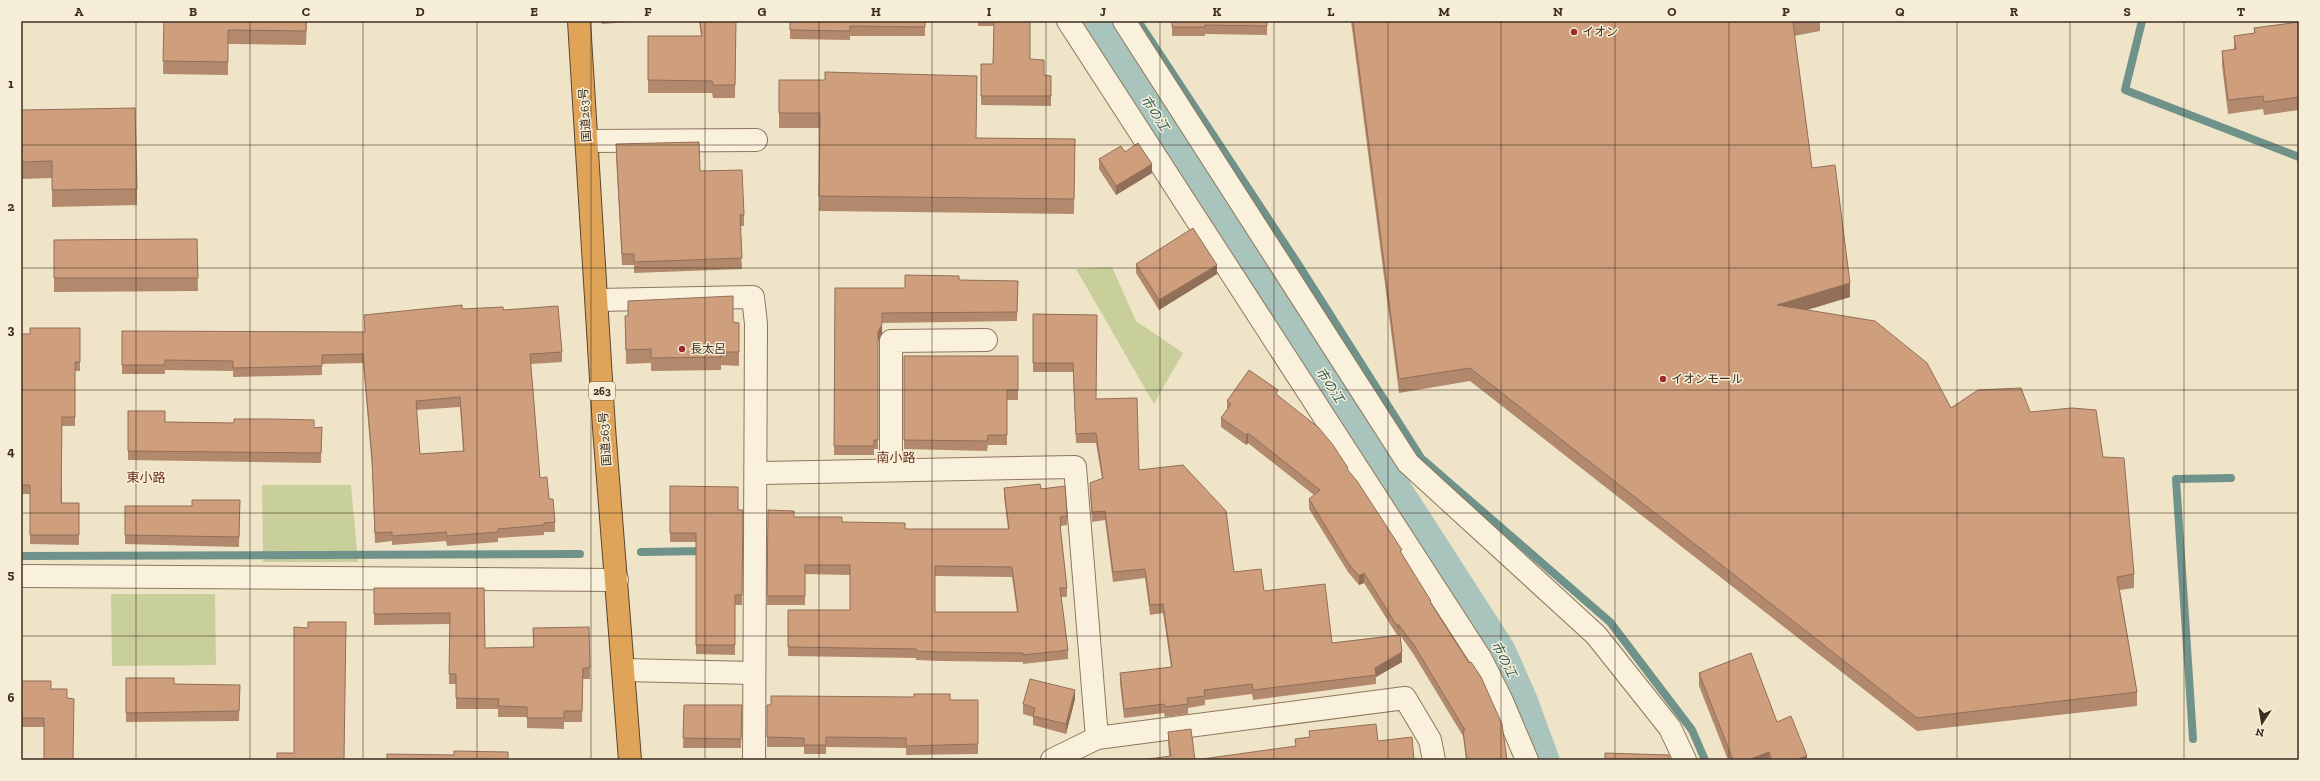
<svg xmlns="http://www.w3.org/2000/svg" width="2320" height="781" viewBox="0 0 2320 781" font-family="'Zilla Slab','Noto Sans JP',serif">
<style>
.green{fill:#c9cf9b}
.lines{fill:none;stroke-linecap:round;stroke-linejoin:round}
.stream{stroke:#6f938a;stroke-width:8}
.canal{stroke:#a9c4bc;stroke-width:29}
.minor-casing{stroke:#8d765c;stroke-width:24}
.highway-casing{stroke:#5b4430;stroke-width:24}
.minor{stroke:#faf1dc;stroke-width:22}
.highway{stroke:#e0a458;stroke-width:22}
.wall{fill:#b2896c;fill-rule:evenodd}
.shaded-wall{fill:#916f58}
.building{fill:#cf9f7d;stroke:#916f58;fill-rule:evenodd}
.grid{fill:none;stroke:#3d2e20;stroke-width:1;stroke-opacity:0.55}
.poi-dot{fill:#9e2a2b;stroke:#f7eed8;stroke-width:1.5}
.labels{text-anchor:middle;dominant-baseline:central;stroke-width:3;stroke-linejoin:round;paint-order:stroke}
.shield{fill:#f7eed8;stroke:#756857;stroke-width:1}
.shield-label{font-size:11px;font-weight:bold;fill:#3d2e20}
.poi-label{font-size:12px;fill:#3d2e20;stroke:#f7eed8;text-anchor:start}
.street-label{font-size:12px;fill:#3d2e20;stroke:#f7eed8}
.water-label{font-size:13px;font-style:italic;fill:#2f5d5a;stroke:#f7eed8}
.neighbourhood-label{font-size:13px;fill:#6b2e1e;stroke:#f7eed8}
.neatline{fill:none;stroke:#3d2e20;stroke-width:1.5}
.grid-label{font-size:13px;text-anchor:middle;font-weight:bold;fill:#3d2e20}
</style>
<rect width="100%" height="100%" fill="#f0e4c8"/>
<g class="green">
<path d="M 1112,267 L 1136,321 L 1183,353 L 1154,404 L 1076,269 Z"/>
<path d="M 262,485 L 351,485 L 358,562 L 263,562 Z"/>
<path d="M 111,594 L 215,594 L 216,665 L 112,666 Z"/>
</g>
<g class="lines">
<g class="stream">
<path d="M 1138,21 L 1298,264 L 1421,458 L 1610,622 L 1692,730 L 1705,760"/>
<path d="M 2142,21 L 2125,90 L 2299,157"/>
<path d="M 641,552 L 707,551"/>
<path d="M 21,556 L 580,554"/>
<path d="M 2193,739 L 2176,479 L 2231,478"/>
</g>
<path class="canal" d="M 1096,21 L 1501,650 L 1523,700 L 1545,760"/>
<defs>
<g id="minor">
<path d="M 1068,21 L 1481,659 L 1502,701 L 1527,760"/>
<path d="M 1124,21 L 1408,463 L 1596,635 L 1670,728 L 1685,760"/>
<path d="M 587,141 L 756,140"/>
<path d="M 597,300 L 753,297 L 756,324 L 754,760"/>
<path d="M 891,470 L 891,341 L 986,340"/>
<path d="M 756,473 L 1075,467 L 1097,738"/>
<path d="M 21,576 L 617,580"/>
<path d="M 624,670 L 754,673"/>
<path d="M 1052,760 L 1097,738 L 1405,698 L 1430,740 L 1434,760"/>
</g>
<path id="highway" d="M 579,21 L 604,428 L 630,760"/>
</defs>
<use href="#minor" class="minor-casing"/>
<use href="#highway" class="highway-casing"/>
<use href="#minor" class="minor"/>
<use href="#highway" class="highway"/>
</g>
<g class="wall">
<path d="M 164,21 L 307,21 L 306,45 L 228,44 L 228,75 L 163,74 Z"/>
<path d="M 601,21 L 644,21 L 602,24 Z"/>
<path d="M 699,21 L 736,21 L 735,98 L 713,98 L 712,93 L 648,93 L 648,36 L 701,36 Z"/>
<path d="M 790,21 L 925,21 L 925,36 L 850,36 L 850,40 L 790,39 Z"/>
<path d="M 978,21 L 1030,21 L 1030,59 L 1044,75 L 1051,76 L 1051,106 L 981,105 L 981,64 L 993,64 L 994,26 L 978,26 Z"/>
<path d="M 1172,21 L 1267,21 L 1267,35 L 1205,34 L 1205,36 L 1172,36 Z"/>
<path d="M 1351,21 L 1820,21 L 1820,31 L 1794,36 L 1812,168 L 1850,297 L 1806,310 L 1951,408 L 2030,412 L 2103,457 L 2134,574 L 2134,588 L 2120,590 L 2137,692 L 2137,706 L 1917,731 L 1470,381 L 1399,393 Z"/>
<path d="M 2299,22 L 2299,110 L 2264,115 L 2263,109 L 2228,114 L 2222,65 L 2222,51 L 2234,50 L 2234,36 L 2254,33 L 2254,28 Z"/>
<path d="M 779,80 L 976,138 L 1075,139 L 1074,214 L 819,211 L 820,128 L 779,128 Z"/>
<path d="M 21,110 L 137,189 L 137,205 L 52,207 L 52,178 L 21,179 Z"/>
<path d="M 616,144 L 700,171 L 744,215 L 744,226 L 740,226 L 742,269 L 634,273 L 634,265 L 622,265 L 616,155 Z"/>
<path d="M 1125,152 L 1152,173 L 1116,195 L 1099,169 L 1099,159 Z"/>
<path d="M 197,239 L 198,291 L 54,292 L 54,240 Z"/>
<path d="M 1136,264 L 1217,274 L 1159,310 L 1136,273 Z"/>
<path d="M 959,280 L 1018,281 L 1017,321 L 882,323 L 882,333 L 878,341 L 878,449 L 874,449 L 874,455 L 834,455 L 835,288 L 905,288 Z"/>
<path d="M 628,301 L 733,322 L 739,323 L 739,366 L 721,365 L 721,370 L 651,371 L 651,363 L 626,364 L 625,316 L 628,316 Z"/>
<path d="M 462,309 L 503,310 L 562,352 L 562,362 L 531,364 L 540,478 L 549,499 L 555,522 L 555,532 L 544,532 L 544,535 L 498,538 L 498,542 L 447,546 L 446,541 L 392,545 L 392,541 L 375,543 L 372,467 L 363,363 L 322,364 L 322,375 L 233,377 L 233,371 L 165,370 L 165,374 L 122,374 L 122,331 L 365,332 L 364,315 ZM 460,407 L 463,451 L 420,454 L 416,410 Z"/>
<path d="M 1033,314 L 1097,315 L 1096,399 L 1139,470 L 1234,572 L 1264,591 L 1332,643 L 1397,635 L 1364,583 L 1359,585 L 1348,572 L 1309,509 L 1309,499 L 1314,495 L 1248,443 L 1246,445 L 1221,427 L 1221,418 L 1227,410 L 1227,401 L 1278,396 L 1348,471 L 1402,554 L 1431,604 L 1507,760 L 1466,760 L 1463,736 L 1414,655 L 1400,635 L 1402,662 L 1376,677 L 1376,684 L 1253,700 L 1252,694 L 1205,700 L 1205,705 L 1188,708 L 1188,714 L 1165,717 L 1164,713 L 1124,718 L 1120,683 L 1120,673 L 1171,667 L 1163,613 L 1150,615 L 1145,578 L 1113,582 L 1105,520 L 1092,522 L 1090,492 L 1090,483 L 1102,479 L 1096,443 L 1076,443 L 1073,372 L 1033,372 Z"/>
<path d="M 80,328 L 80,371 L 75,371 L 75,426 L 62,426 L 62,503 L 79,503 L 79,545 L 30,544 L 30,494 L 21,494 L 21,334 L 30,334 Z"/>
<path d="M 904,356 L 1018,356 L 1018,400 L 1007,400 L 1007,445 L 988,445 L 987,451 L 904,449 Z"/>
<path d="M 128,411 L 165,422 L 234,423 L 314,428 L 322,427 L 321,463 L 128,460 Z"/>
<path d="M 670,486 L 738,510 L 743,510 L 742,605 L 735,605 L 735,655 L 696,654 L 696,542 L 670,542 Z"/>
<path d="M 1004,488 L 1041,489 L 1067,516 L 1067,525 L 1061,526 L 1061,534 L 1067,588 L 1067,597 L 1061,597 L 1068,650 L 1068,659 L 1023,664 L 1023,662 L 941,661 L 916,660 L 916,658 L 788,656 L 788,610 L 850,610 L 850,575 L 805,574 L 805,605 L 767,605 L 768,510 L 794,517 L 842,522 L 905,529 L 1008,529 L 1004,497 ZM 935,576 L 1012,577 L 1017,612 L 935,612 Z"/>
<path d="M 240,500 L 239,547 L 125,544 L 125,506 L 192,506 Z"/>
<path d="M 374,588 L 484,588 L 485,648 L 533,647 L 533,628 L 590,668 L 590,679 L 583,679 L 582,722 L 564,722 L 564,729 L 527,728 L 527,717 L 498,717 L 498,709 L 456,709 L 456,684 L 449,684 L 450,624 L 374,625 Z"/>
<path d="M 1699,673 L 1777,722 L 1807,760 L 1728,760 L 1699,686 Z"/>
<path d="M 126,678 L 174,684 L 240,685 L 239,721 L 126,722 Z"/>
<path d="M 21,681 L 51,689 L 67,698 L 73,759 L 44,760 L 44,727 L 21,727 Z"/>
<path d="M 1075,699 L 1066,734 L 1033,725 L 1033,717 L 1023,714 L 1023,704 Z"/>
<path d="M 950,700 L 978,700 L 978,754 L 906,755 L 906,748 L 826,747 L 826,754 L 804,754 L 804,747 L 767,747 L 767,705 Z"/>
<path d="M 684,705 L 742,705 L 741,748 L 683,748 Z"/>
<path d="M 1168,732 L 1195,760 L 1169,756 L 1168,741 Z"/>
</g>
<g class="shaded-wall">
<path d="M 1152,164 L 1152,173 L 1116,195 L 1116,186 Z"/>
<path d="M 1217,265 L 1217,274 L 1159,310 L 1159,300 Z"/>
<path d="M 1850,283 L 1850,297 L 1777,319 L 1777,305 Z"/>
<path d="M 882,324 L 882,333 L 878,341 L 878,332 Z"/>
<path d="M 1248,433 L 1248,443 L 1246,445 L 1246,435 Z"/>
<path d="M 1364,573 L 1364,583 L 1359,585 L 1359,576 Z"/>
<path d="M 1402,652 L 1402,662 L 1376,677 L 1375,668 Z"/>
<path d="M 1075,690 L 1075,699 L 1066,734 L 1066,724 Z"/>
<path d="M 1769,752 L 1769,760 L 1748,760 Z"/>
<path d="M 1807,756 L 1807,760 L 1795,760 Z"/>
</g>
<g class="building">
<path d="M 164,21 L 306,21 L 306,31 L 228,30 L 228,62 L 163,61 Z"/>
<path d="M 700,21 L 736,21 L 735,85 L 713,85 L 712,81 L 648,80 L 648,36 L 702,36 Z"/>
<path d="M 790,21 L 925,21 L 925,27 L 850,26 L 850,31 L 790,30 Z"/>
<path d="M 994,21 L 1030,21 L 1030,59 L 1044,60 L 1044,75 L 1051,76 L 1051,96 L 981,96 L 981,64 L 993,64 Z"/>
<path d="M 1172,21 L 1267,21 L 1267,26 L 1205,25 L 1205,27 L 1172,27 Z"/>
<path d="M 1353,21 L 1802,21 L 1793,23 L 1812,168 L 1835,165 L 1850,283 L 1777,305 L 1875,321 L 1927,363 L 1951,408 L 1978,390 L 2021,388 L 2030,412 L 2072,408 L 2096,410 L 2103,457 L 2124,458 L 2134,574 L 2117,577 L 2137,692 L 1917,718 L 1470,368 L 1399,379 Z"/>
<path d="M 2299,22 L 2299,97 L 2264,102 L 2263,96 L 2228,100 L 2222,51 L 2236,49 L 2234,36 L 2255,33 L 2254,28 Z"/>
<path d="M 825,72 L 977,76 L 976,138 L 1075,139 L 1074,199 L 819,196 L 820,113 L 779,113 L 779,80 L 825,80 Z"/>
<path d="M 135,108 L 137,189 L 52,190 L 52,161 L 21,162 L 21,110 Z"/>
<path d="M 699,142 L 700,171 L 742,170 L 744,215 L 740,215 L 742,258 L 634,262 L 634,254 L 622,254 L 616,144 Z"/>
<path d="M 1138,143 L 1152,164 L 1116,186 L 1099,159 L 1121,146 L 1125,152 Z"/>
<path d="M 1193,228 L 1217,265 L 1159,300 L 1136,264 Z"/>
<path d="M 197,239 L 198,278 L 54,278 L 54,240 Z"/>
<path d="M 905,275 L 959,276 L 959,280 L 1018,281 L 1017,312 L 882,313 L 882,324 L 878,332 L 878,440 L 874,440 L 874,446 L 834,446 L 835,288 L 905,288 Z"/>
<path d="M 733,296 L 733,322 L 739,323 L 739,352 L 721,352 L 721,357 L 651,358 L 651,349 L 626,350 L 625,316 L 628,316 L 628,301 Z"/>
<path d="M 462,305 L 462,309 L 503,307 L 503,310 L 558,306 L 562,352 L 530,354 L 540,478 L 547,477 L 549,499 L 553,499 L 555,522 L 544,523 L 544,525 L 498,529 L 498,532 L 447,536 L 446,532 L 392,536 L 392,532 L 375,533 L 372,458 L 363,354 L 322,355 L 322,366 L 233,368 L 233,361 L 165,360 L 165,365 L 122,365 L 122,331 L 365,332 L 364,315 ZM 460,397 L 464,451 L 420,454 L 416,401 Z"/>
<path d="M 1033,314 L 1097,315 L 1096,399 L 1137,398 L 1139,470 L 1183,465 L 1226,511 L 1234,572 L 1261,569 L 1264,591 L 1325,584 L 1332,643 L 1400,635 L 1402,652 L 1375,668 L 1376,675 L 1253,690 L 1252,684 L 1204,690 L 1205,696 L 1187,698 L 1188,704 L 1165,707 L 1164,704 L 1124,709 L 1120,673 L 1172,667 L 1163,604 L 1150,605 L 1145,569 L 1113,572 L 1105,511 L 1092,512 L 1090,483 L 1103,478 L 1096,433 L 1076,434 L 1073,363 L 1033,363 Z"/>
<path d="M 30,328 L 80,328 L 80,362 L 75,362 L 75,417 L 62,417 L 61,503 L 79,503 L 79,535 L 30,535 L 30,485 L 21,485 L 21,334 L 30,334 Z"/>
<path d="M 904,356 L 1018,356 L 1018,390 L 1007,390 L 1007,435 L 988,435 L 987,441 L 904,440 Z"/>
<path d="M 1249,370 L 1278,390 L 1276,394 L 1319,428 L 1333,445 L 1348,468 L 1347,469 L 1357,481 L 1402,550 L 1400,551 L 1431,601 L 1430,602 L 1469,663 L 1471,662 L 1481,677 L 1502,724 L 1507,760 L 1467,760 L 1463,731 L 1465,730 L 1414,645 L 1398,624 L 1399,629 L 1364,573 L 1359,576 L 1348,563 L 1309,499 L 1320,490 L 1248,433 L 1246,435 L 1221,418 L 1231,404 L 1227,401 Z"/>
<path d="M 128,411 L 165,411 L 165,422 L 234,423 L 234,419 L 273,419 L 314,420 L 314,428 L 322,427 L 321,453 L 128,451 Z"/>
<path d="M 1040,484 L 1041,489 L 1065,486 L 1067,516 L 1060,517 L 1061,524 L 1060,525 L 1067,588 L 1060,588 L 1068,650 L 1023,655 L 1023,653 L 941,652 L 916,651 L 916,649 L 788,647 L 788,610 L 850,610 L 850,565 L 805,565 L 805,596 L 767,596 L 768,510 L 794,511 L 794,517 L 842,517 L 842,522 L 905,523 L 905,529 L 1009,529 L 1004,488 ZM 935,566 L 1012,567 L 1018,612 L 935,612 Z"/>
<path d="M 670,486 L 738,487 L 738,510 L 743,510 L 742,595 L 735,595 L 735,645 L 696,645 L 696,533 L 670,533 Z"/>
<path d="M 192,500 L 240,500 L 239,537 L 125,535 L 125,506 L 192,506 Z"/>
<path d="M 374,588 L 484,588 L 485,648 L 534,647 L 533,628 L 589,627 L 590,668 L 583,668 L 582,711 L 564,711 L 564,718 L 527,718 L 527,707 L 498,706 L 499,699 L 456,698 L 456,674 L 449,674 L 450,613 L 374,614 Z"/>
<path d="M 308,622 L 346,622 L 344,760 L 277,760 L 277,753 L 294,753 L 294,627 L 308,628 Z"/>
<path d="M 1751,653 L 1777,722 L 1791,716 L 1807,756 L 1795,760 L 1772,760 L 1769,752 L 1748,760 L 1733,760 L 1699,673 Z"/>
<path d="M 126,678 L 174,678 L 174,684 L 240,685 L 239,711 L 126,713 Z"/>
<path d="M 1030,679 L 1075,690 L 1066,724 L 1033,716 L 1035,708 L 1023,704 Z"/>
<path d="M 21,681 L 51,681 L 51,689 L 67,689 L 67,698 L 74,699 L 73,759 L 81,759 L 81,760 L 44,760 L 44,718 L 21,718 Z"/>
<path d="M 914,694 L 950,694 L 950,700 L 978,700 L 978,744 L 906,746 L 906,738 L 826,737 L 826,745 L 804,745 L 804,738 L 767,737 L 767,705 L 771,705 L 771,696 L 784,696 L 914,697 Z"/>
<path d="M 684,705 L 742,705 L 741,739 L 683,738 Z"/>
<path d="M 1376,724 L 1378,741 L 1412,737 L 1414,760 L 1195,760 L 1296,746 L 1295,739 L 1310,737 L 1309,731 Z"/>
<path d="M 1191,729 L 1195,760 L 1140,760 L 1171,756 L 1168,732 Z"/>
<path d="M 454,751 L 508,752 L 508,760 L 387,760 L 387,754 L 454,755 Z"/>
<path d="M 1605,753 L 1669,755 L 1669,760 L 1605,760 Z"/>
</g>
<path class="grid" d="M 136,21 L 136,760M 250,21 L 250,760M 363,21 L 363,760M 477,21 L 477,760M 591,21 L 591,760M 705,21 L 705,760M 819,21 L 819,760M 932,21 L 932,760M 1046,21 L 1046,760M 1160,21 L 1160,760M 1274,21 L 1274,760M 1388,21 L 1388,760M 1501,21 L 1501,760M 1615,21 L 1615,760M 1729,21 L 1729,760M 1843,21 L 1843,760M 1957,21 L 1957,760M 2070,21 L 2070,760M 2184,21 L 2184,760M 21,145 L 2299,145M 21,268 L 2299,268M 21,390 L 2299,390M 21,513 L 2299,513M 21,636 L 2299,636"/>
<g class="poi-dot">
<circle cx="1574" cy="32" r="4"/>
<circle cx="682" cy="349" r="4"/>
<circle cx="1663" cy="379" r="4"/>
</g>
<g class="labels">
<rect class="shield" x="589" y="382" width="26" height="18" rx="3"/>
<g class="shield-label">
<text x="602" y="391">263</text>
</g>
<g class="poi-label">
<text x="1582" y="32">イオン</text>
<text x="690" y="349">長太呂</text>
<text x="1671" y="379">イオンモール</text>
</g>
<g class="street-label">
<text transform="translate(585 115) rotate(-94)">国道263号</text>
<text transform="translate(605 439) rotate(-94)">国道263号</text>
</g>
<g class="water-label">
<text transform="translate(1155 113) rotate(57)">市の江</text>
<text transform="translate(1330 385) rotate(57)">市の江</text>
<text transform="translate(1504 659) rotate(63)">市の江</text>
</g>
<g class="neighbourhood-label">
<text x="896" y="457">南小路</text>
<text x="146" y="477">東小路</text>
</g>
</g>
<rect width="2320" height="781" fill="none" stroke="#f7eed8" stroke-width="44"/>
<g transform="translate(2262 723) rotate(192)" stroke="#f7eed8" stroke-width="3" paint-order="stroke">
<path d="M0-3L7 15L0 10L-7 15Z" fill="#3d2e20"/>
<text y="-6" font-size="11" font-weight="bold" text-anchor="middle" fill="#3d2e20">N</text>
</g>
<rect x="22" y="22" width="2276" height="737" class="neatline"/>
<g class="grid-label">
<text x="79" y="16">A</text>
<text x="193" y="16">B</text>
<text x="306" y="16">C</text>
<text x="420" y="16">D</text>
<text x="534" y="16">E</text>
<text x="648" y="16">F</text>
<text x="762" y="16">G</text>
<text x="876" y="16">H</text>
<text x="989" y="16">I</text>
<text x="1103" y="16">J</text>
<text x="1217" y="16">K</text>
<text x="1331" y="16">L</text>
<text x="1444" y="16">M</text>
<text x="1558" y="16">N</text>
<text x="1672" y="16">O</text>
<text x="1786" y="16">P</text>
<text x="1900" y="16">Q</text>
<text x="2014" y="16">R</text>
<text x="2127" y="16">S</text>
<text x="2241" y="16">T</text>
<text x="11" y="88">1</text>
<text x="11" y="211">2</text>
<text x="11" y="334">3</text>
<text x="11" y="456">4</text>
<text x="11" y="579">5</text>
<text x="11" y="702">6</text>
</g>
</svg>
